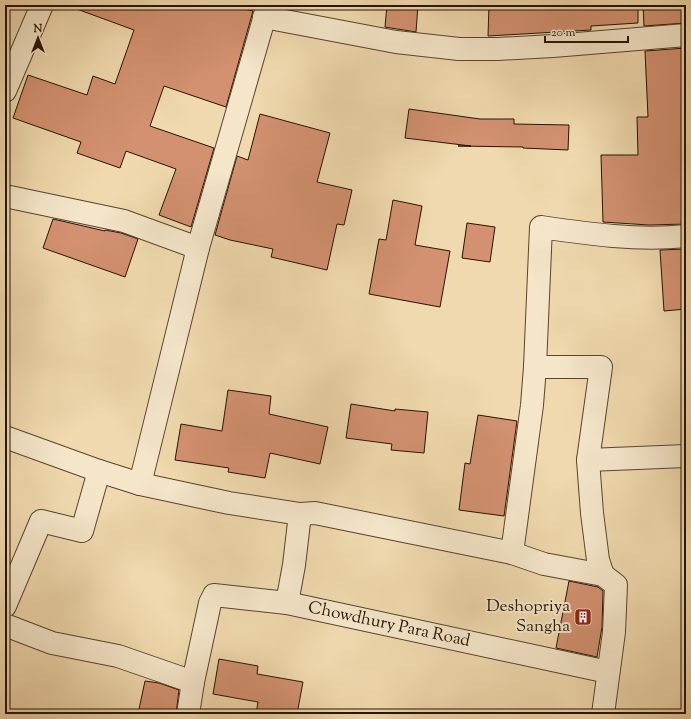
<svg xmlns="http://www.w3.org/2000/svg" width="691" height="719" viewBox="0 0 691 719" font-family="'Sorts Mill Goudy',serif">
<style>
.building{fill:#d39171;stroke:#251302}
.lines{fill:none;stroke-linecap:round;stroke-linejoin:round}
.street-casing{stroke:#58442d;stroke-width:24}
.street{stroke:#f5e6ca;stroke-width:22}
.labels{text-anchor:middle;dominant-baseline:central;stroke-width:4;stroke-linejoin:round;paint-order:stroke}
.poi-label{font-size:17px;fill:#251302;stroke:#f5e6ca;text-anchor:end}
.street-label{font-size:17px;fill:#251302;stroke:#f5e6ca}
</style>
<rect width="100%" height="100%" fill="#f0d9ae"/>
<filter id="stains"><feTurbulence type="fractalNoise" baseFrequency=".005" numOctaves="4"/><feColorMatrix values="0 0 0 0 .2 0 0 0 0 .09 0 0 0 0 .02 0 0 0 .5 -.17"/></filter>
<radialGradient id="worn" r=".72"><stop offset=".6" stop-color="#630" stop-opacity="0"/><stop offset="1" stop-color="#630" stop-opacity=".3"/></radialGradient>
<g class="building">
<path d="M 74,5 L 226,5 L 253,11 L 226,107 L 164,86 L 150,126 L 214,148 L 191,227 L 159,215 L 176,169 L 126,151 L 120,168 L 77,153 L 81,142 L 13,118 L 28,75 L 87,95 L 93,76 L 115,84 L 134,30 L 74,8 Z"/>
<path d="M 387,5 L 418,5 L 416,32 L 385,27 Z"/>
<path d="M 489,5 L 638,5 L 638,23 L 591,26 L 591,30 L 488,36 Z"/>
<path d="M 643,5 L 686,5 L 686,23 L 644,26 Z"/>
<path d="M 686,48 L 686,224 L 649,225 L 603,222 L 601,155 L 638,155 L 637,117 L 648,117 L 645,51 Z"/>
<path d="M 409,109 L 480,119 L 514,119 L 514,124 L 569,125 L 568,150 L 523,148 L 523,147 L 458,146 L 471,146 L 405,138 Z"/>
<path d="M 260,114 L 330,133 L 317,182 L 352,190 L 344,225 L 337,224 L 327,270 L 271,257 L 273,249 L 230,240 L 215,235 L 237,156 L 248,160 Z"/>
<path d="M 393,200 L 422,206 L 415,245 L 450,251 L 440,307 L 369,294 L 379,239 L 386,240 Z"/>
<path d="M 53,219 L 105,231 L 105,230 L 121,233 L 138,239 L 125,277 L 43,248 Z"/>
<path d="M 467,223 L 495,227 L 490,262 L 462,258 Z"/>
<path d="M 686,249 L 686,309 L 664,311 L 660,250 Z"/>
<path d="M 228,390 L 271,396 L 269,414 L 328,427 L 320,464 L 270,453 L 265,478 L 228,472 L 229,468 L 175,460 L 181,424 L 222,431 Z"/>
<path d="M 351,404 L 395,411 L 395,409 L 428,412 L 424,453 L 391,450 L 392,444 L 346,438 Z"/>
<path d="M 478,415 L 517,421 L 504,516 L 459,510 L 465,463 L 470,464 Z"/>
<path d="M 569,581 L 598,587 L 603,591 L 602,627 L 597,657 L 556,648 Z"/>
<path d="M 219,659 L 258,666 L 257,674 L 303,682 L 297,714 L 256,714 L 258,702 L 213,694 Z"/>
<path d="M 145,681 L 159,683 L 179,690 L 176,714 L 138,714 Z"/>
</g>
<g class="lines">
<defs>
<g id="street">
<path d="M 264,17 L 396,42 L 459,49 L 498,49 L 553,46 L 686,35"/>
<path d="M 5,91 L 42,5"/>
<path d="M 5,196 L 124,221 L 198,248"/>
<path d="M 535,367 L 601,367 L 588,460 L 592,513 L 598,560 L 603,575"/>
<path d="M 5,437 L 99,471 L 140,484 L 229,503 L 300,514 L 315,513 L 512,553 L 544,564 L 603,575 L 616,585 L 614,632 L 603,714"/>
<path d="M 588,460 L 686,456"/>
<path d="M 140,484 L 198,248 L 268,5"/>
<path d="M 512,553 L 532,405 L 535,367 L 541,227 C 589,234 637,241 686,236"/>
<path d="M 287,603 L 608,672"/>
<path d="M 5,606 L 41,521 L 82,531 L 99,471"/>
<path d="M 5,625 L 52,643 L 118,656 L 193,682"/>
<path d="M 188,714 L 193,682 L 210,603 L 214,595 L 287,603 L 294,565 L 300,514"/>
</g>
</defs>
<use href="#street" class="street-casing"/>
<use href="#street" class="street"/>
</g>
<defs>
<symbol id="building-square" viewBox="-11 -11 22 22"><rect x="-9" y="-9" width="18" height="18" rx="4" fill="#8f2418" stroke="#f5e6ca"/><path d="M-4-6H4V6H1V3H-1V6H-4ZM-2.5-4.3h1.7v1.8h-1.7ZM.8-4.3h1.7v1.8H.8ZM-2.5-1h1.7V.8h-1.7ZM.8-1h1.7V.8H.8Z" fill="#fff"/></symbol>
</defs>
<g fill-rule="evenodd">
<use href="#building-square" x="573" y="607" width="20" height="20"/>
</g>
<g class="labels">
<g class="poi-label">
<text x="570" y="607">Deshopriya<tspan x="570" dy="20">Sangha</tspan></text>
</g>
<g class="street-label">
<text transform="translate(389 625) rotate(12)">Chowdhury Para Road</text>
</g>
</g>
<rect width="691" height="719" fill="none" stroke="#f0d9ae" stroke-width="20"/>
<rect x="6" y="6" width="679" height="707" fill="none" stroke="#251302" stroke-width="2"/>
<rect x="10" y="10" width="671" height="699" fill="none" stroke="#251302"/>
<g transform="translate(38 38)" stroke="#f5e6ca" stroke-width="3" paint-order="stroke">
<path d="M0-3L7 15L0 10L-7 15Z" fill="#251302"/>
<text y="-6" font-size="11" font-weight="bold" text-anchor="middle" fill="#251302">N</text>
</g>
<path d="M545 36v6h83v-6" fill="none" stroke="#251302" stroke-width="2"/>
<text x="551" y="36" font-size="12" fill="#251302" stroke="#f5e6ca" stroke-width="3" paint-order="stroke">20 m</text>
<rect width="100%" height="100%" filter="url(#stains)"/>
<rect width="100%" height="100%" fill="url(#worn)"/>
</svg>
